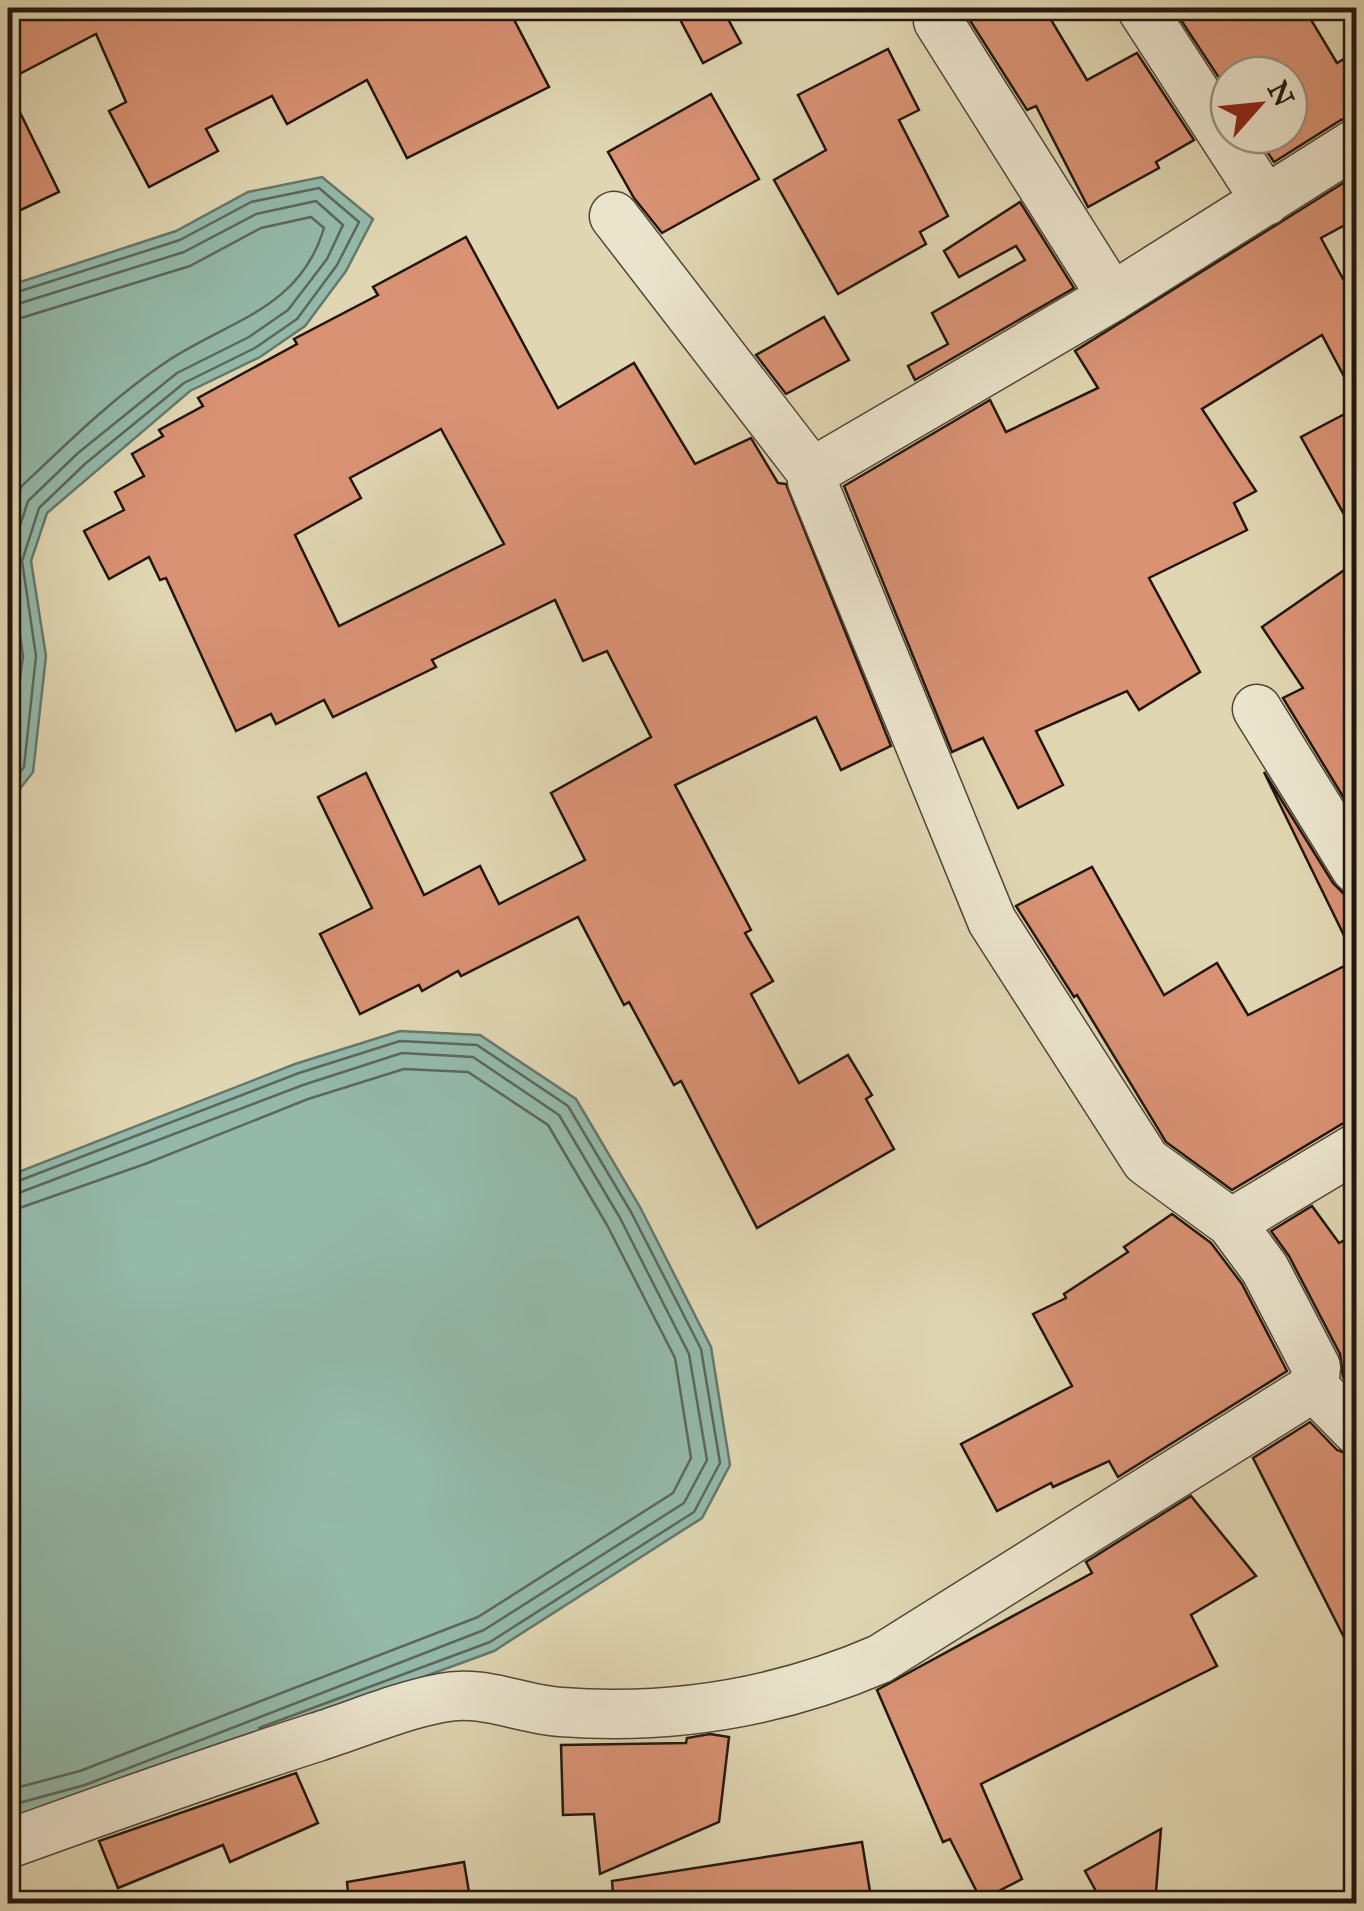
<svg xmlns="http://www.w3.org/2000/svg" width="1364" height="1911" viewBox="0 0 1364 1911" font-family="'IM FELL Great Primer',serif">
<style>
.water{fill:#94b9aa;stroke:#66786c;stroke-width:2.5}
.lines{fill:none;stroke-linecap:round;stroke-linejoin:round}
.shore{stroke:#5b685c;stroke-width:2.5}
.building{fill:#d99274;stroke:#22160f;stroke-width:2.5;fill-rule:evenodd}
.minor-casing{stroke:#524638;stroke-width:51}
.minor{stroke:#ebe4cd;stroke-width:48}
</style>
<rect width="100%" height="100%" fill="#e0d6b2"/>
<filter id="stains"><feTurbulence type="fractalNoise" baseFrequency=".002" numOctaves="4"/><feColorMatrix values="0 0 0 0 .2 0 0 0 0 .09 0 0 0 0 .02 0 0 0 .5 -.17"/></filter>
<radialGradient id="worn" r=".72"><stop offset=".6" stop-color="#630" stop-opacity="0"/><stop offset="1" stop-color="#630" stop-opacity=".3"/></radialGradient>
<g class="water">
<path d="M 322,177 L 373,219 L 346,271 L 305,326 L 260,357 L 190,391 L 47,513 L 31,561 L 46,656 L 33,772 L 8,804 L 8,286 L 176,231 L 248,192 Z"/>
<path d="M 400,1031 L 480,1035 L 576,1099 L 640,1207 L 711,1347 L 730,1465 L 702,1518 L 494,1651 L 8,1829 L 8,1176 L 295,1064 Z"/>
</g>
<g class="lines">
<g class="shore">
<path d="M 8,295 L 180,240 L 251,202 L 319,188 L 359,222 L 337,265 L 297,319 L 255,348 L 184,383 L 86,463 L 39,508 L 22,561 L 36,656 L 24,767 L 8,788"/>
<path d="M 8,307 L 184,252 L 256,214 L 316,201 L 343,225 L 327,259 L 288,310 L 249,337 L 177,373 L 78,453 L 28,501 L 9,560 L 23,656 L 8,768"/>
<path d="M 8,322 L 190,266 L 261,228 L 311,217 L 324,228 C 300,309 230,320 169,360 C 116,395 68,442 22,486 L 8,514"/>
<path d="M 8,1185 L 299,1073 L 400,1041 L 477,1045 L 568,1106 L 631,1212 L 701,1349 L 720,1463 L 694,1512 L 490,1642 L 259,1728"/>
<path d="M 8,1197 L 303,1085 L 402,1053 L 473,1057 L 559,1115 L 620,1218 L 689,1354 L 707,1460 L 684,1503 L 484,1630 L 85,1785 L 8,1806"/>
<path d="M 8,1212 L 145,1164 L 308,1099 L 404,1069 L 468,1072 L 548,1125 L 607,1225 L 675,1358 L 691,1458 L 673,1493 L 478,1617 L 80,1771 L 8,1790"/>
</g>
</g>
<g class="building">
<path d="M 30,8 L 508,8 L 549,87 L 407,158 L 367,80 L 287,124 L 272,96 L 206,129 L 218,151 L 149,187 L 109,111 L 126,102 L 96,34 L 8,80 L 8,21 Z"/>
<path d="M 674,8 L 722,8 L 741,43 L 703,63 Z"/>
<path d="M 962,8 L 1044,8 L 1087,80 L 1137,53 L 1194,140 L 1156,162 L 1159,168 L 1088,207 L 1036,106 L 1027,110 Z"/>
<path d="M 1173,8 L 1304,8 L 1337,63 L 1356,52 L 1356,116 L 1341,120 L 1274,162 L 1256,135 L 1289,135 L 1289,75 L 1229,75 L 1229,93 Z"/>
<path d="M 888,49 L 919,110 L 899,120 L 948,216 L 920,232 L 926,244 L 838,294 L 774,180 L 826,150 L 798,95 Z"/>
<path d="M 8,88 L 59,192 L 8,216 Z"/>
<path d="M 711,94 L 759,179 L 662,233 L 634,198 L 608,152 Z"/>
<path d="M 1356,175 L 1356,219 L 1321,238 L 1356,303 L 1356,399 L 1322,335 L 1202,409 L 1256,491 L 1234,503 L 1247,530 L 1149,578 L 1200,672 L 1139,710 L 1127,691 L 1036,731 L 1063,785 L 1018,808 L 983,738 L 952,752 L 844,486 L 990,400 L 1006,432 L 1098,388 L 1075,351 Z"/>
<path d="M 1020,202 L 1074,288 L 915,380 L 908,366 L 948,344 L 932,313 L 1025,260 L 1016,246 L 959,277 L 944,251 Z"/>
<path d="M 466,237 L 558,408 L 634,363 L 695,464 L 751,438 L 778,483 L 786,484 L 891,746 L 841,770 L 816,717 L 675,785 L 751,930 L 745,933 L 773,981 L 751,994 L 799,1083 L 848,1055 L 872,1095 L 866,1099 L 894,1149 L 757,1228 L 681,1081 L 674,1085 L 629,1002 L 624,1005 L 578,917 L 461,976 L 458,971 L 422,991 L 419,985 L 360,1014 L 320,934 L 372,908 L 318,797 L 366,773 L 424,895 L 480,866 L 499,904 L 585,860 L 551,793 L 651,737 L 607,651 L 583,661 L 555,600 L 432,660 L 436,667 L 333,717 L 324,700 L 276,724 L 271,714 L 236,731 L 166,578 L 160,580 L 149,557 L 109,579 L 84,531 L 124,510 L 115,492 L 144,476 L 132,454 L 163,436 L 159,430 L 203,406 L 198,398 L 297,344 L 294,339 L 378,295 L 373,287 ZM 441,429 L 504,544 L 339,626 L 295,535 L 361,498 L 350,478 Z"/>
<path d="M 824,317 L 849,360 L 786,394 L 756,355 Z"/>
<path d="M 1356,408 L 1356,536 L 1301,437 Z"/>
<path d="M 1356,562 L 1356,818 L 1283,698 L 1303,688 L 1262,627 Z"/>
<path d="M 1264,772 L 1333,883 L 1344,894 L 1356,896 L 1356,1121 L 1342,1124 L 1232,1190 L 1166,1142 L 1077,995 L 1074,997 L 1016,906 L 1092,867 L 1164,995 L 1217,963 L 1248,1015 L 1356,960 Z"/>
<path d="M 1312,1206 L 1339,1243 L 1356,1234 L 1356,1391 L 1343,1377 L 1340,1354 L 1289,1256 L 1271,1231 Z"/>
<path d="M 1172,1214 L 1211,1243 L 1242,1284 L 1287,1371 L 1118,1477 L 1109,1461 L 1053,1487 L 1051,1483 L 997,1511 L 961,1444 L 1072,1386 L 1033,1314 L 1066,1298 L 1064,1294 L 1128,1252 L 1124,1247 Z"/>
<path d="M 1310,1422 L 1337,1450 L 1356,1457 L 1356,1661 L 1253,1458 Z"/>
<path d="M 1191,1496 L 1256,1576 L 1191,1615 L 1217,1666 L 981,1784 L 1022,1879 L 981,1900 L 950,1839 L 943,1842 L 877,1690 L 1092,1573 L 1086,1562 Z"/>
<path d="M 710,1734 L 729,1737 L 719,1822 L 600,1874 L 594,1814 L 563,1815 L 561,1745 L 686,1743 L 687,1738 Z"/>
<path d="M 296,1773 L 318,1823 L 230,1862 L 223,1845 L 118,1888 L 99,1841 Z"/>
<path d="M 1161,1829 L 1155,1904 L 1103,1904 L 1085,1871 Z"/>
<path d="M 862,1842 L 872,1904 L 614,1904 L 612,1881 Z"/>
<path d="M 464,1862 L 471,1904 L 349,1904 L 347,1882 Z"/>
</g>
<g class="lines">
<defs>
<g id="minor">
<path d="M 1141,8 L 1266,201"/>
<path d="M 938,21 L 1112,297"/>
<path d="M 614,216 L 813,474"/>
<path d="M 1257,709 L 1356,869"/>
<path d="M 1231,1223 L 1356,1148"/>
<path d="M 1314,1387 L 1356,1430"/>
<path d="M 8,1844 C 111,1807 213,1770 317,1737 C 358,1724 399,1706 441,1698 C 483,1689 519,1709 561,1712 C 671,1720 778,1703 880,1659 L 1314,1387 L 1316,1367 L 1265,1269 L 1231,1223 L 1146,1161 L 992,921 L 812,481 L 816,470 L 1112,297 L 1356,143"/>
</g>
</defs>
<use href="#minor" class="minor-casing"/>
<use href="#minor" class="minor"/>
</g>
<rect width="1364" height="1911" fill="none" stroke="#e0d6b2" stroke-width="40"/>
<rect x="10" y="10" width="1344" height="1891" fill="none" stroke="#22160f" stroke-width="5"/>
<rect x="20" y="20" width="1324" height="1871" fill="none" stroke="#22160f" stroke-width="2.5"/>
<g transform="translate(1259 105) rotate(63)"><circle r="48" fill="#ebe4cd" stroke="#9b9281" stroke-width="2.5"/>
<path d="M0-8L18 38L0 25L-18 38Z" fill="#8f2418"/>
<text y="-15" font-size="28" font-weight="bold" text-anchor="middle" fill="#22160f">N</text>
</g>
<rect width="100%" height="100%" filter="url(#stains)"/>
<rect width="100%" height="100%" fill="url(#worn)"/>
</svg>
